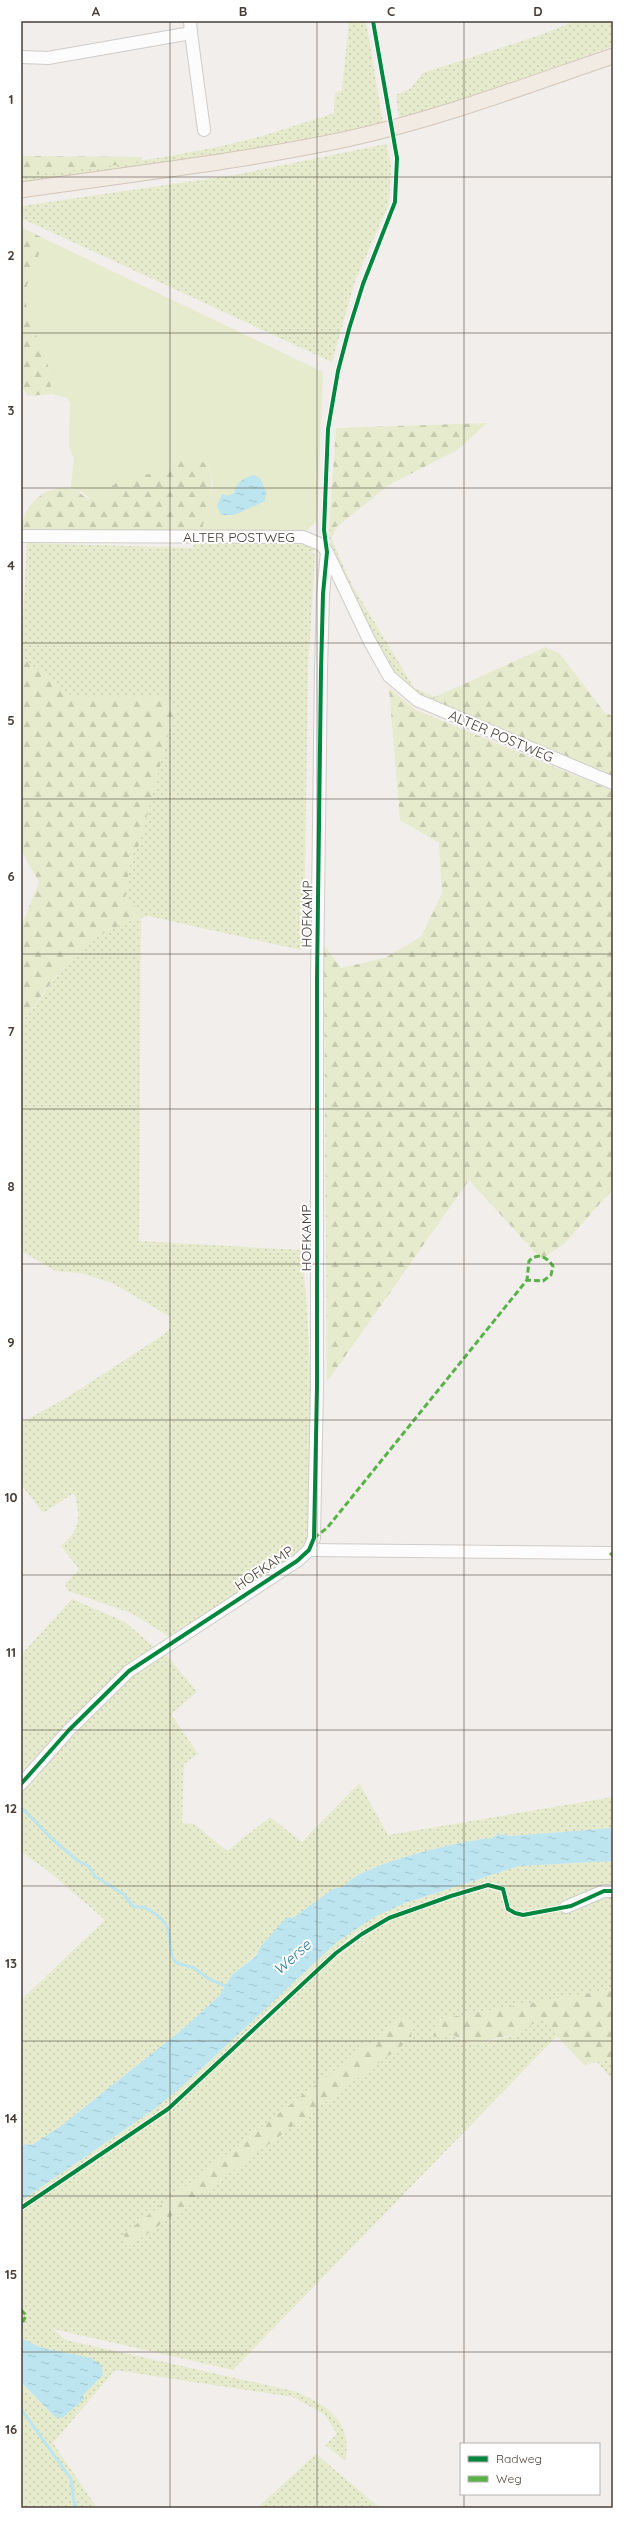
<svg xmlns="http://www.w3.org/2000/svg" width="634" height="2529" viewBox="0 0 634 2529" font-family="Quicksand,sans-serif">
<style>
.grass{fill:url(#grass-dots)}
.forest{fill:url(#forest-firs)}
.green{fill:#e5ebcc}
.water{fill:url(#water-ripples)}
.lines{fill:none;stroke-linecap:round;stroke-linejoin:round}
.stream{stroke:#bce5f0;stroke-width:3}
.minor-casing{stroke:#cfccc9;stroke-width:14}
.major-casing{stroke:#d3c6b9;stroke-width:17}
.minor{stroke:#fdfcfc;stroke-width:12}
.major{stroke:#f2ebe4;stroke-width:15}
.quiet{stroke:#57b346;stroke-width:3;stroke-dasharray:6 3;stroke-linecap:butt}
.cycleway-casing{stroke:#fff;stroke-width:6}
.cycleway{stroke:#00873e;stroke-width:4}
.grid{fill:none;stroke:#483e37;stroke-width:1;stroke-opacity:0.55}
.labels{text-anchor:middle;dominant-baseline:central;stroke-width:4;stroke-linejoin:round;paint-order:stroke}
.street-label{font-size:14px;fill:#483e37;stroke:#fff}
.water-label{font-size:15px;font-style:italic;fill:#297d93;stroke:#fff}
.neatline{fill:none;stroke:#483e37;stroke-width:1.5}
.grid-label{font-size:13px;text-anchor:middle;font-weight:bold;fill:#483e37}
</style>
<defs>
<pattern id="grass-dots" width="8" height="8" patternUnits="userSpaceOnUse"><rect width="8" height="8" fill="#e5ebcc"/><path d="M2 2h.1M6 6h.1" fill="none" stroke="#c6cbb0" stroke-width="1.8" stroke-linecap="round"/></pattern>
<pattern id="forest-firs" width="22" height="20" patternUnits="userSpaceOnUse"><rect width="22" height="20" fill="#e5ebcc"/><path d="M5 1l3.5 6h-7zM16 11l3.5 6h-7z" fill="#c6cbb0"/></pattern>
<pattern id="water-ripples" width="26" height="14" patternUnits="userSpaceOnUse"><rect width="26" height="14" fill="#bce5f0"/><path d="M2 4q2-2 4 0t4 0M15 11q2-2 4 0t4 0" fill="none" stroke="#a3c6ce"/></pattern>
</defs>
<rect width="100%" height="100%" fill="#f1eeec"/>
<g class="grass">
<path d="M 349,21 L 366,21 L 383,123 L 219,157 L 21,183 L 21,176 C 110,165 199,156 285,129 C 301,123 318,119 334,113 L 335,93 L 342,90 Z"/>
<path d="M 576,21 L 613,21 L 613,46 L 485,93 L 399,119 L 396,95 L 411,88 L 423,73 L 540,35 Z"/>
<path d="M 386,144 L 391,164 L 389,204 L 355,281 L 332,362 L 21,218 L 21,206 L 235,175 Z"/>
<path d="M 339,525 L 331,538 L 352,585 L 414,688 L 435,697 L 434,702 L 405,686 L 386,662 L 330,547 L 329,530 Z"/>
<path d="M 195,540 L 299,542 L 317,547 L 312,552 L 315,555 L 308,669 L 304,934 L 301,950 L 148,916 L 141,918 L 139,1241 L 301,1250 C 311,1325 311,1402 309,1478 C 308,1496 312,1516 310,1533 C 309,1543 300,1551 293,1558 L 170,1637 L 131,1613 L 68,1591 L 65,1584 L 79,1569 L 61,1546 C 80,1531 81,1516 74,1493 L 43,1513 L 21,1484 L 21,1423 L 68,1397 L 163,1335 L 170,1328 L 169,1316 L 112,1283 L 81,1273 L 56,1271 L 21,1251 L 21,1024 L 70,959 L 87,942 L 123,923 L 141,918 L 133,903 L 125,899 L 131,857 L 139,845 L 163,697 L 73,697 L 21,657 L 27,543 L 193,548 Z"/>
<path d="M 72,1599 L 125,1622 L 155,1648 L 164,1652 L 197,1692 L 171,1714 L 198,1754 L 184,1764 L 182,1823 L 194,1824 L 227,1851 L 270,1817 L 302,1842 L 359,1783 L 388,1835 L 613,1797 L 613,1828 L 511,1836 L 498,1834 L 493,1838 C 463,1840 359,1864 343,1887 L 333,1889 L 271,1935 L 256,1955 L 232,1975 L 219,1996 L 184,2028 L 61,2126 L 32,2145 L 25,2144 L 21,2148 L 21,2000 L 105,1920 L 47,1870 L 21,1852 L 21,1655 Z"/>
<path d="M 613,1861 L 613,1989 L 439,2019 C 442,2023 446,2030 451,2034 C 478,2054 516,2035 541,2019 L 558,2035 L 233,2370 L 53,2329 L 66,2340 L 293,2391 C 325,2403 354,2421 345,2461 L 325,2445 L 337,2434 L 324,2414 L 293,2397 L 115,2370 L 53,2443 L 97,2508 L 21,2508 L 21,2382 L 55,2417 L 83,2395 L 91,2358 L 42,2348 L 21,2338 L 21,2201 L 156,2108 L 186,2083 L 337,1942 L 376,1916 L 405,1903 L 519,1866 Z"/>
<path d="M 613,2058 L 613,2081 L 597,2062 Z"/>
<path d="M 316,2454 L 380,2508 L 257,2508 Z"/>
</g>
<g class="forest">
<path d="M 21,156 L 142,157 L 142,162 L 21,176 Z"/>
<path d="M 21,227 L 45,239 L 25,291 L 47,358 L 52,394 L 28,396 L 21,386 Z"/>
<path d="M 487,423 L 457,450 L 389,485 L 339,525 L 329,530 L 336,428 Z"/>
<path d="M 186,456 C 191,457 197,457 201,460 C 222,473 205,515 201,534 L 21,533 C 21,508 44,483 71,489 C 79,490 83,497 89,499 C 94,501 100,501 105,502 L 110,487 L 118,481 L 163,470 L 178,458 Z"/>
<path d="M 546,647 L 560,654 L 605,713 L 613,716 L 613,777 L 434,702 L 435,697 Z"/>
<path d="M 21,657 L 73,697 L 163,697 L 175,710 L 139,845 L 131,857 L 125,899 L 133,903 L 141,918 C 78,935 58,975 21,1024 L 21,927 L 39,882 L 21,850 Z"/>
<path d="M 389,688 L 416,710 L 613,791 L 613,1189 L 564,1244 L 541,1259 L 469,1180 L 327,1382 L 324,945 L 341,968 L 385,958 L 421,937 L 442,893 L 439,843 L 400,820 Z"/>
<path d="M 613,1989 L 613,2058 L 584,2065 L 541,2019 L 516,2034 L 473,2044 L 450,2034 L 433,2037 L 439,2019 Z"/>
<path d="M 404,2016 L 412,2025 L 411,2039 L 127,2249 L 124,2234 Z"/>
</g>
<path class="green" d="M 45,239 L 323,372 L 317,521 L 307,530 L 201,534 L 213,484 L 209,468 L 201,460 L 186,456 L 178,458 L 163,470 L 118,482 L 110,487 L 105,502 L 98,505 L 82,492 L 71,488 L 74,459 L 69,446 L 70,403 L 67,398 L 52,394 L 47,358 L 31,326 L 27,312 L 25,291 Z"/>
<g class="water">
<path d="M 254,475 L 260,478 L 266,492 L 265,501 L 234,515 L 221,515 L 217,506 L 222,494 L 228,496 L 234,493 C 235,483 245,477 254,475 Z"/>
<path d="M 613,1828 L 613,1861 L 519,1866 L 405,1903 L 376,1916 L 337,1942 L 186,2083 L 156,2108 L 21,2201 L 21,2148 L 25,2144 L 32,2145 L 61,2126 L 184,2028 L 219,1996 L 232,1975 L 256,1956 L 261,1946 L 287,1917 L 293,1918 L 333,1889 L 343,1887 C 360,1864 463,1840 493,1838 L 498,1834 L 511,1836 Z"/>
<path d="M 21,2338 L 42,2348 L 91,2358 L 101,2365 L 103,2375 L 83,2395 L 84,2399 L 62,2418 L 55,2417 L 21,2382 Z"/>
</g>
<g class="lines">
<g class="stream">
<path d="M 21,1807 L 51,1838 L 78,1861 L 88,1866 L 95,1876 L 123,1894 L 134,1907 C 142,1906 147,1908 154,1913 C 180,1930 163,1951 177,1963 L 194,1968 L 209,1979 L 228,1987"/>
<path d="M 21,2409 L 71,2479 L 74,2502 L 77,2508"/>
</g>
<defs>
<g id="minor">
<path d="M 191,33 L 204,130"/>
<path d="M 21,57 L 48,58 L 191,33 L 190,21"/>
<path d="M 21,536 L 303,537 L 322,545 L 327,552 L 369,640 L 389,676 L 417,700 L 613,783"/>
<path d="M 309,1550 L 610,1553"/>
<path d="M 21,1784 L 69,1730 L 129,1671 L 297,1561 L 309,1550 L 314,1538 L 317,1387 L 317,979 L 321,671 L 323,594 L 327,552"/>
<path d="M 566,1907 L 604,1891 L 613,1891"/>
</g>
<path id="major" d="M 21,190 C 130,174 239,162 347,139 C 438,119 525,86 613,56"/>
</defs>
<use href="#minor" class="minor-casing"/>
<use href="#major" class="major-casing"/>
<use href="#minor" class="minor"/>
<use href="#major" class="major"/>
<g class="quiet">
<path d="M 314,1538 L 327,1528 L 527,1280 L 543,1281 L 551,1275 L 553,1266 C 547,1257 538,1252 529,1261 L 527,1280"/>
<path d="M 610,1553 L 613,1556"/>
<path d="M 21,2310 L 26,2315 L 21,2326"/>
</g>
<defs>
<g id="cycleway">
<path d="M 21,1784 L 69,1730 L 129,1671 L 297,1561 L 309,1550 L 314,1538 L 317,1387 L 317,979 L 321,671 L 323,594 L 327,552 L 324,530 L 328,429 L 338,371 L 349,329 L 363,284 L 395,202 L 397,158 L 373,21"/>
<path d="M 21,2208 L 168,2109 L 336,1953 L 362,1934 L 389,1918 L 451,1896 L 488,1885 L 503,1889 L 508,1909 L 515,1913 L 523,1915 L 571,1906 L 604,1891 L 613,1891"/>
</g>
</defs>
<use href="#cycleway" class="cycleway-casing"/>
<use href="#cycleway" class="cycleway"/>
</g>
<path class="grid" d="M 170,21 L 170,2508M 317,21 L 317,2508M 464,21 L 464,2444M 21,177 L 613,177M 21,333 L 613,333M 21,488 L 613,488M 21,643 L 613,643M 21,799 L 613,799M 21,954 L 613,954M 21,1109 L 613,1109M 21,1264 L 613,1264M 21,1420 L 613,1420M 21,1575 L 613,1575M 21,1730 L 613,1730M 21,1886 L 613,1886M 21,2041 L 613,2041M 21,2196 L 613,2196M 21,2352 L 613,2352M 464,2494 L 464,2508"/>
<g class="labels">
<g class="street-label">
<text x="239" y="537">ALTER POSTWEG</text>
<text transform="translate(501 736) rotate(23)">ALTER POSTWEG</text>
<text transform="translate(307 914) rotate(-89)">HOFKAMP</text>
<text transform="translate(306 1238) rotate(-90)">HOFKAMP</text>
<text transform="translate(264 1568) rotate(-34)">HOFKAMP</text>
</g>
<g class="water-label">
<text transform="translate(292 1957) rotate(-42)">Werse</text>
</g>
</g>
<rect width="634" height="2529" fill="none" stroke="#ffffff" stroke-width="44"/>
<rect x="460" y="2443" width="140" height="52" fill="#ffffff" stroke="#b6b2af"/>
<rect x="468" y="2456" width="20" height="6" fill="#00873e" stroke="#b6b2af"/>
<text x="496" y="2463" font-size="12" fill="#483e37">Radweg</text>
<rect x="468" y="2476" width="20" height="6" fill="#57b346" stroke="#b6b2af"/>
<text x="496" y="2483" font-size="12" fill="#483e37">Weg</text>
<rect x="22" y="22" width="590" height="2485" class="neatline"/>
<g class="grid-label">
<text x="96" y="16">A</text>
<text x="243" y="16">B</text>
<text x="391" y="16">C</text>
<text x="538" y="16">D</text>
<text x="11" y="104">1</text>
<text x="11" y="260">2</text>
<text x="11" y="415">3</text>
<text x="11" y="570">4</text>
<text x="11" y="725">5</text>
<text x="11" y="881">6</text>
<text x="11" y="1036">7</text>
<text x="11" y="1191">8</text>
<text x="11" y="1347">9</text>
<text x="11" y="1502">10</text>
<text x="11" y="1657">11</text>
<text x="11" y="1813">12</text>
<text x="11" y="1968">13</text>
<text x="11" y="2123">14</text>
<text x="11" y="2279">15</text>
<text x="11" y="2434">16</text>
</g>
</svg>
